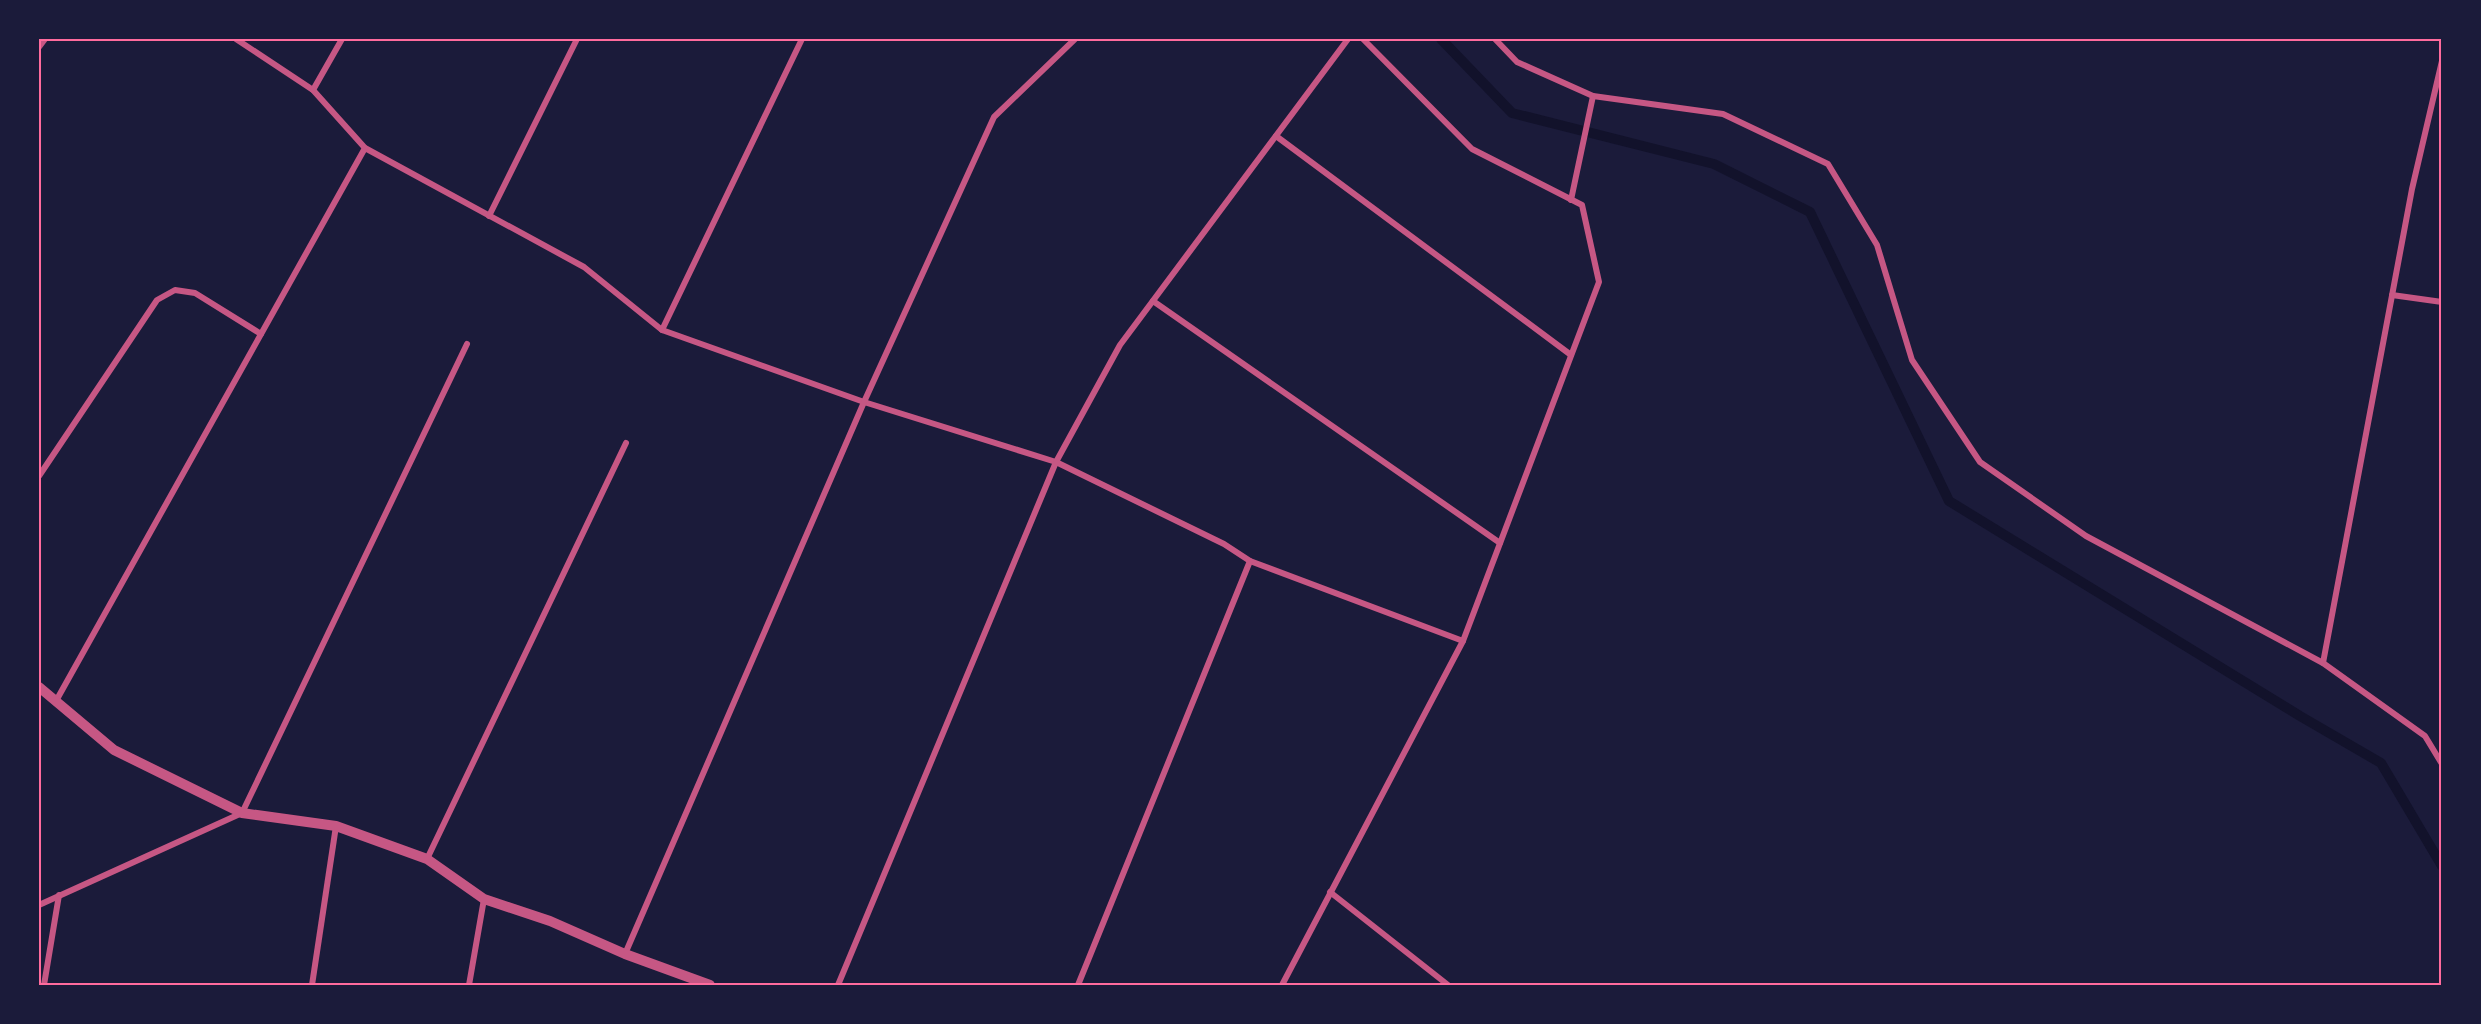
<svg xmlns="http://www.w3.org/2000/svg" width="2481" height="1024" viewBox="0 0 2481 1024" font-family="'PT Sans Narrow',sans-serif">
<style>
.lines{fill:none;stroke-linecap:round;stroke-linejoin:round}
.stream{stroke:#12122b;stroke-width:10}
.minor{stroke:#c65784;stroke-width:6}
.tertiary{stroke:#c65784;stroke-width:10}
.neatline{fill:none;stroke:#ff6b9d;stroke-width:2}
</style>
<rect width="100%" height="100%" fill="#1b1b3a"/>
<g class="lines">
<path class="stream" d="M 1441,39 L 1512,113 L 1714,164 L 1810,212 L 1949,501 L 2300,716 L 2381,763 L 2442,866"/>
<g class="minor">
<path d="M 236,39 L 313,90 L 365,148 L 584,267 L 662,330 L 864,402 L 1056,462 L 1224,544 L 1250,561 L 1463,641"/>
<path d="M 1495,39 L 1517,62 L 1593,96 L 1723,114 L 1828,164 L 1877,245 L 1912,360 L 1980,462 L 2086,536 L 2323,663 L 2425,736 L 2442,764"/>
<path d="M 39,47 L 45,39"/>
<path d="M 313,90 L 342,39"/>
<path d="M 1276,136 L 1571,355"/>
<path d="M 1571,200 L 1593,96"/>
<path d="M 489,216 L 577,39"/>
<path d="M 2392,295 L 2442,302"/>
<path d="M 1153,301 L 1500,543"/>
<path d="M 662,330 L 802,39"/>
<path d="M 39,476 L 157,300 L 175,290 L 195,293 L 261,334"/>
<path d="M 2323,663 L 2412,189 L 2442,61"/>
<path d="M 56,701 L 365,148"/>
<path d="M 427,859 L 626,443"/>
<path d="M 1330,892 L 1448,985"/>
<path d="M 39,905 L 242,813 L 467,344"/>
<path d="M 625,954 L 864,402 L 994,117 L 1075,39"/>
<path d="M 44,985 L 59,895"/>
<path d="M 312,985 L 336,826"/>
<path d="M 469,985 L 484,899"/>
<path d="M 838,985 L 1056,462 L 1120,345 L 1348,39"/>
<path d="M 1078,985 L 1250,561"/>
<path d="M 1282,985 L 1463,641 L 1599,282 L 1582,205 L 1472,149 L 1363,39"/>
</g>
<path class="tertiary" d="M 39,687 L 114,750 L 242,813 L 336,826 L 427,859 L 484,899 L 550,921 L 625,954 L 710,985"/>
</g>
<rect width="2481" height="1024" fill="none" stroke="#1b1b3a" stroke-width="81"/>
<rect x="40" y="40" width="2400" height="944" class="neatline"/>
</svg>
